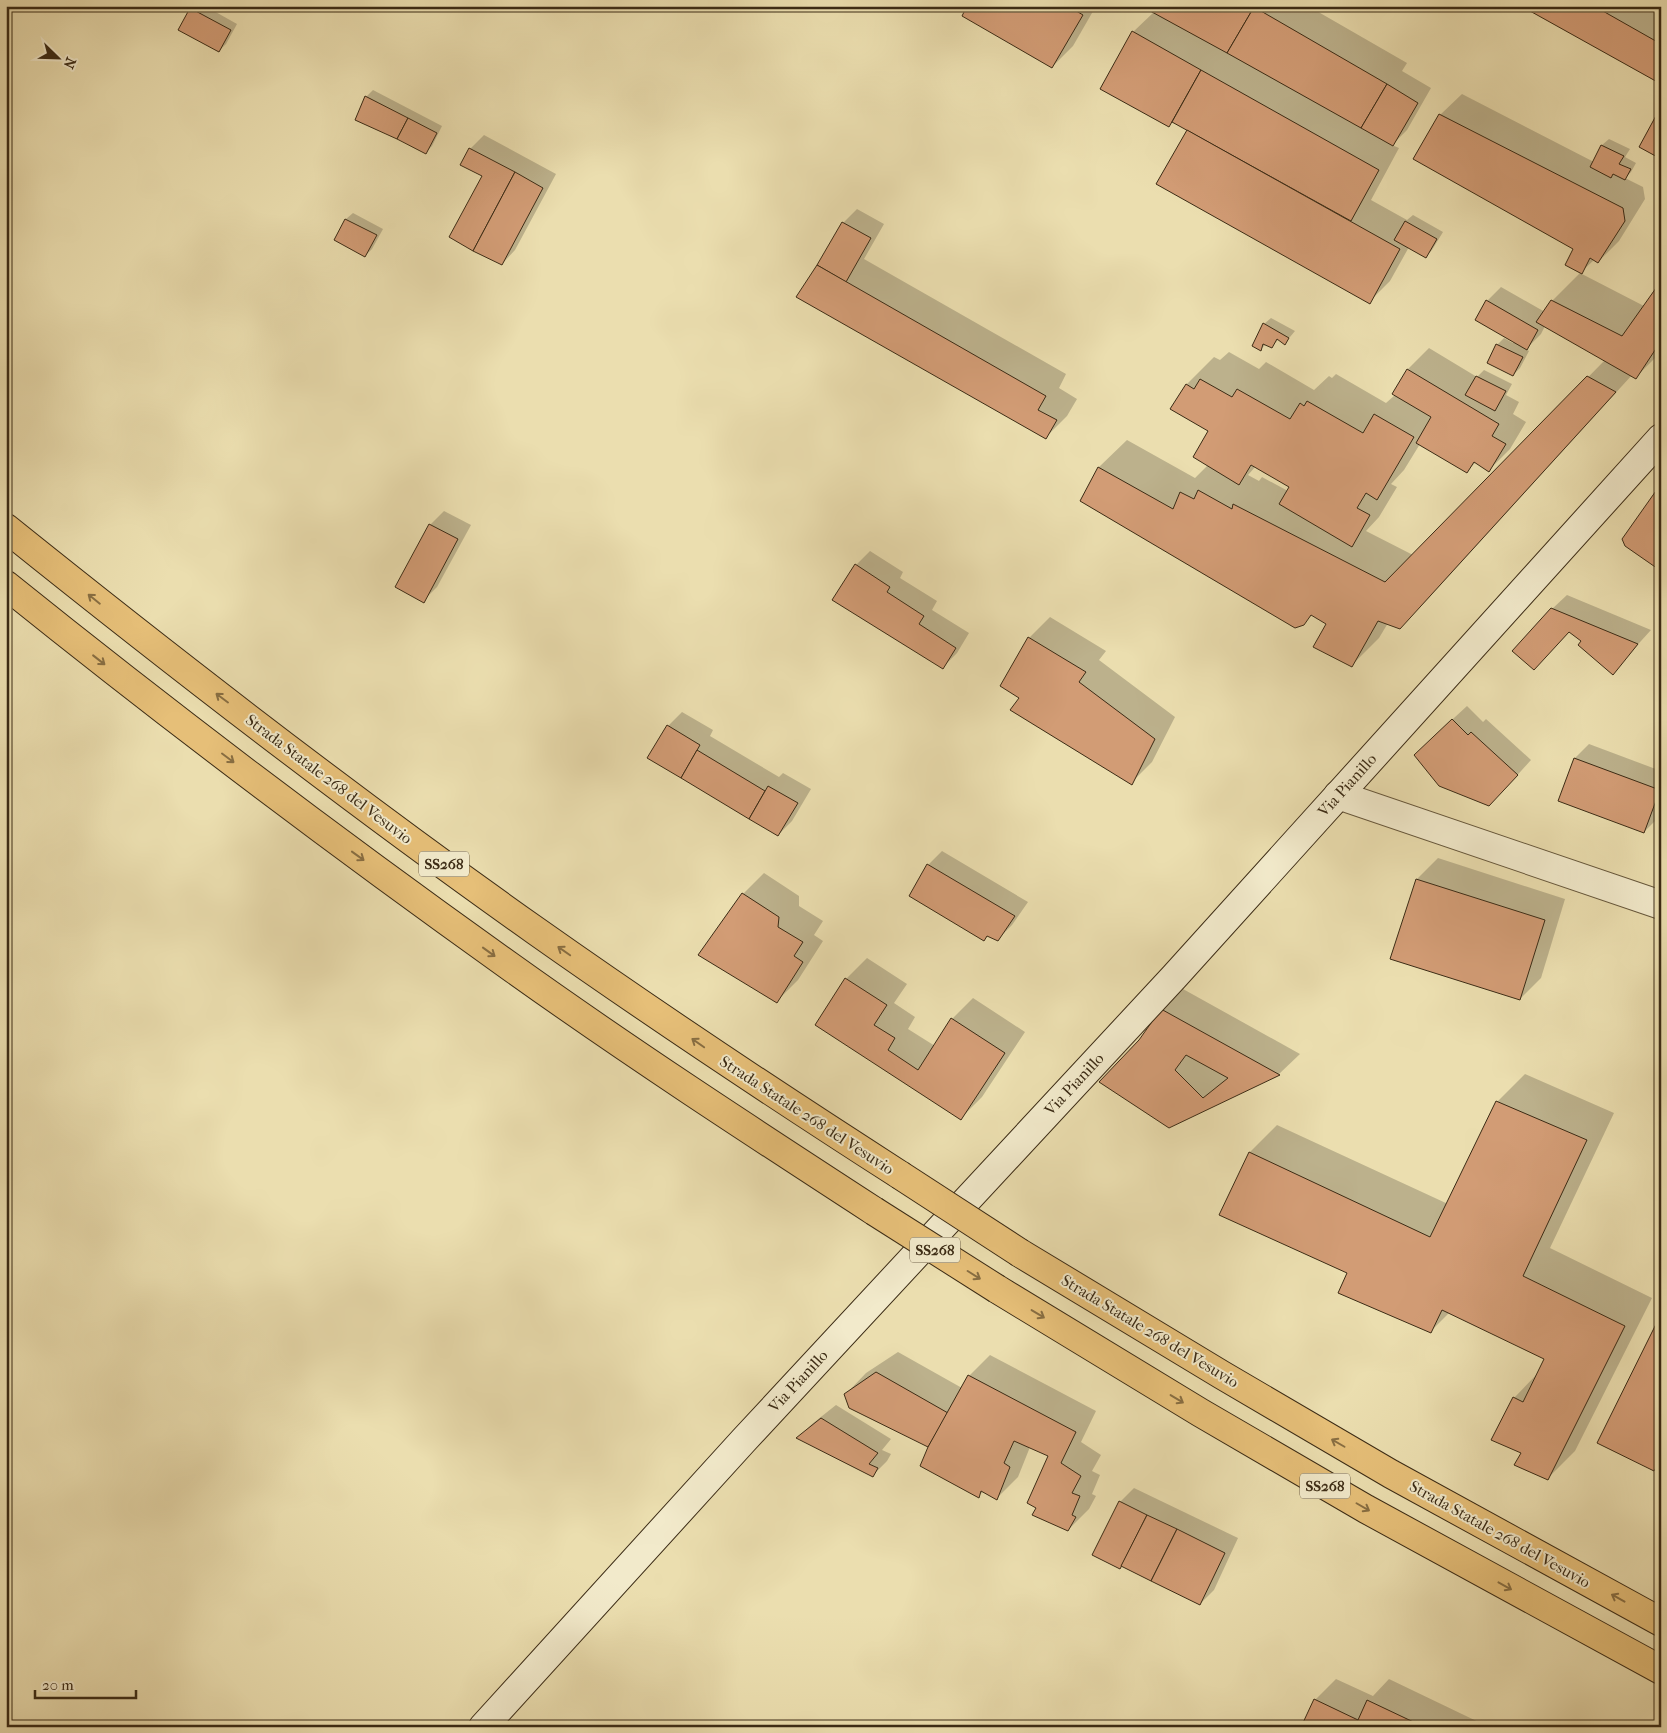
<svg xmlns="http://www.w3.org/2000/svg" width="1667" height="1733" viewBox="0 0 1667 1733" font-family="'IM FELL French Canon',serif">
<style>
.shadow{fill:#0003;fill-rule:evenodd}
.building{fill:#d29c75;stroke:#3b2b15;fill-rule:evenodd}
.lines{fill:none;stroke-linecap:round;stroke-linejoin:round}
.street-casing{stroke:#67583c;stroke-width:30}
.secondary-casing{stroke:#3b2b15;stroke-width:30}
.highway-casing{stroke:#3b2b15;stroke-width:30}
.street{stroke:#f2eacb;stroke-width:28}
.secondary{stroke:#f2eacb;stroke-width:28}
.highway{stroke:#e6bf78;stroke-width:28}
.highway-bridge-casing{stroke:#3b2b15;stroke-width:30;stroke-linecap:butt}
.highway-bridge{stroke:#e6bf78;stroke-width:28}
.oneway{stroke:#886e42}
.labels{text-anchor:middle;dominant-baseline:central;stroke-width:4;stroke-linejoin:round;paint-order:stroke}
.shield{fill:#f2eacb;stroke:#72644c;stroke-width:1}
.shield-label{font-size:15px;font-weight:bold;fill:#3b2b15}
.street-label{font-size:16px;fill:#3b2b15;stroke:#f2eacb}
</style>
<rect width="100%" height="100%" fill="#ebdeaf"/>
<filter id="stains"><feTurbulence type="fractalNoise" baseFrequency=".004" numOctaves="4"/><feColorMatrix values="0 0 0 0 .2 0 0 0 0 .09 0 0 0 0 .02 0 0 0 .5 -.17"/></filter>
<radialGradient id="worn" r=".72"><stop offset=".6" stop-color="#630" stop-opacity="0"/><stop offset="1" stop-color="#630" stop-opacity=".3"/></radialGradient>
<g class="shadow">
<path d="M 194,6 L 205,6 L 237,24 L 226,44 L 219,51 L 191,9 Z"/>
<path d="M 969,6 L 1096,6 L 1073,46 L 1052,67 Z"/>
<path d="M 1143,6 L 1308,6 L 1407,63 L 1402,71 L 1431,88 L 1407,130 L 1392,145 L 1399,148 L 1371,200 L 1407,220 L 1413,215 L 1443,232 L 1432,250 L 1425,257 L 1409,247 L 1390,281 L 1369,302 L 1188,129 L 1174,121 L 1168,126 L 1133,32 L 1154,12 Z"/>
<path d="M 1524,6 L 1652,6 L 1661,11 L 1661,83 Z"/>
<path d="M 373,90 L 442,126 L 432,146 L 426,152 L 366,97 Z"/>
<path d="M 1462,94 L 1594,162 L 1602,145 L 1609,139 L 1630,149 L 1625,157 L 1636,163 L 1631,172 L 1625,178 L 1643,187 L 1645,199 L 1619,241 L 1598,262 L 1594,260 L 1580,273 L 1644,306 L 1661,283 L 1661,352 L 1636,377 L 1632,375 L 1427,600 L 1400,628 L 1388,623 L 1379,638 L 1352,665 L 1328,623 L 1313,614 L 1303,624 L 1082,501 L 1099,467 L 1127,440 L 1195,478 L 1208,465 L 1210,431 L 1187,384 L 1214,357 L 1220,360 L 1229,352 L 1259,369 L 1266,362 L 1314,390 L 1329,376 L 1332,378 L 1336,374 L 1386,403 L 1395,395 L 1394,393 L 1408,369 L 1429,348 L 1477,377 L 1484,370 L 1512,384 L 1506,395 L 1519,402 L 1513,414 L 1526,422 L 1510,449 L 1489,470 L 1476,462 L 1467,471 L 1420,444 L 1404,470 L 1391,484 L 1397,487 L 1379,517 L 1366,531 L 1413,555 L 1605,360 L 1545,326 L 1541,334 L 1526,349 L 1529,351 L 1520,368 L 1513,375 L 1497,345 L 1504,338 L 1513,343 L 1514,341 L 1487,301 L 1501,287 L 1545,312 L 1552,301 L 1581,272 L 1575,249 L 1440,115 ZM 1256,466 L 1290,486 L 1288,491 L 1262,477 L 1259,481 L 1248,475 Z"/>
<path d="M 484,135 L 556,174 L 515,250 L 502,264 L 483,175 L 470,149 Z"/>
<path d="M 857,209 L 884,224 L 864,259 L 1066,374 L 1059,388 L 1077,399 L 1067,416 L 1046,437 L 798,297 L 843,223 Z"/>
<path d="M 353,213 L 383,229 L 372,249 L 365,256 L 335,240 L 346,219 Z"/>
<path d="M 1271,318 L 1295,331 L 1285,343 L 1279,339 L 1272,346 L 1266,344 L 1260,350 L 1264,324 Z"/>
<path d="M 444,511 L 471,525 L 437,587 L 423,601 L 397,587 L 430,525 Z"/>
<path d="M 870,551 L 903,572 L 900,578 L 937,601 L 932,610 L 969,633 L 957,653 L 943,667 L 856,565 Z"/>
<path d="M 1567,595 L 1651,630 L 1612,673 L 1583,641 L 1570,631 L 1548,654 L 1552,609 Z"/>
<path d="M 1050,617 L 1106,651 L 1099,660 L 1175,717 L 1152,762 L 1131,783 L 1021,698 L 1029,638 Z"/>
<path d="M 1467,706 L 1483,722 L 1486,719 L 1531,760 L 1503,791 L 1429,741 Z"/>
<path d="M 682,712 L 713,730 L 710,736 L 779,777 L 783,773 L 811,789 L 792,821 L 778,835 L 649,758 L 668,726 Z"/>
<path d="M 1589,744 L 1661,771 L 1661,810 L 1658,818 L 1644,832 L 1575,758 Z"/>
<path d="M 942,851 L 1028,902 L 1012,925 L 998,939 L 989,935 L 984,940 L 928,865 Z"/>
<path d="M 1438,858 L 1565,899 L 1541,978 L 1520,999 L 1417,879 Z"/>
<path d="M 764,873 L 799,896 L 799,906 L 823,921 L 814,935 L 823,941 L 798,980 L 777,1001 L 743,894 Z"/>
<path d="M 867,958 L 907,984 L 894,1003 L 915,1017 L 908,1029 L 935,1046 L 952,1019 L 973,998 L 1025,1032 L 982,1097 L 961,1118 L 816,1025 L 846,979 Z"/>
<path d="M 1183,989 L 1300,1054 L 1279,1074 L 1169,1126 L 1140,1041 L 1162,1010 Z"/>
<path d="M 1525,1074 L 1614,1113 L 1550,1248 L 1652,1298 L 1575,1451 L 1547,1479 L 1514,1398 L 1538,1373 L 1545,1358 L 1450,1312 L 1431,1331 L 1348,1272 L 1250,1152 L 1277,1125 L 1448,1204 L 1497,1102 Z"/>
<path d="M 898,1352 L 962,1388 L 969,1376 L 990,1355 L 1096,1411 L 1081,1442 L 1101,1455 L 1092,1471 L 1100,1475 L 1092,1494 L 1096,1496 L 1089,1509 L 1068,1530 L 1037,1508 L 1050,1456 L 1030,1447 L 1018,1477 L 997,1498 L 984,1491 L 978,1496 L 930,1446 L 845,1395 L 866,1373 Z"/>
<path d="M 836,1405 L 891,1439 L 882,1450 L 891,1454 L 887,1461 L 873,1475 L 798,1438 L 812,1424 Z"/>
<path d="M 1134,1488 L 1238,1538 L 1214,1590 L 1200,1604 L 1120,1502 Z"/>
<path d="M 1336,1679 L 1373,1696 L 1389,1679 L 1489,1727 L 1302,1727 L 1315,1700 Z"/>
</g>
<g class="building">
<path d="M 967,6 L 1068,6 L 1083,15 L 1052,68 L 962,16 Z"/>
<path d="M 1141,6 L 1253,6 L 1254,7 L 1227,53 Z"/>
<path d="M 1521,6 L 1594,6 L 1661,44 L 1661,84 Z"/>
<path d="M 1254,7 L 1387,84 L 1361,128 L 1227,53 Z"/>
<path d="M 190,8 L 231,30 L 219,52 L 178,30 Z"/>
<path d="M 1132,31 L 1201,70 L 1169,127 L 1100,89 Z"/>
<path d="M 1201,70 L 1379,170 L 1351,221 L 1172,122 Z"/>
<path d="M 1387,84 L 1418,103 L 1393,146 L 1361,128 Z"/>
<path d="M 365,96 L 408,118 L 397,139 L 355,120 Z"/>
<path d="M 1658,112 L 1661,113 L 1661,159 L 1639,147 Z"/>
<path d="M 1439,114 L 1623,208 L 1625,221 L 1598,263 L 1590,258 L 1582,274 L 1565,265 L 1573,249 L 1413,159 Z"/>
<path d="M 408,118 L 437,133 L 426,154 L 397,139 Z"/>
<path d="M 1187,130 L 1400,249 L 1370,304 L 1156,184 Z"/>
<path d="M 1601,145 L 1624,156 L 1619,164 L 1631,169 L 1625,180 L 1613,174 L 1611,178 L 1590,167 Z"/>
<path d="M 469,148 L 515,172 L 473,251 L 449,237 L 482,176 L 460,165 Z"/>
<path d="M 515,172 L 543,188 L 502,265 L 473,251 Z"/>
<path d="M 345,219 L 377,235 L 365,257 L 334,240 Z"/>
<path d="M 1405,221 L 1437,239 L 1426,258 L 1394,240 Z"/>
<path d="M 842,222 L 871,238 L 846,282 L 817,265 Z"/>
<path d="M 817,265 L 1046,396 L 1038,410 L 1057,420 L 1046,439 L 796,297 Z"/>
<path d="M 1661,281 L 1661,341 L 1636,379 L 1536,322 L 1551,300 L 1622,336 Z"/>
<path d="M 1486,300 L 1538,330 L 1527,350 L 1475,320 Z"/>
<path d="M 1263,323 L 1289,338 L 1285,345 L 1277,339 L 1272,348 L 1263,344 L 1261,351 L 1252,346 Z"/>
<path d="M 1496,344 L 1523,357 L 1513,376 L 1487,363 Z"/>
<path d="M 1407,369 L 1499,424 L 1492,436 L 1506,444 L 1489,472 L 1474,462 L 1467,473 L 1416,443 L 1431,417 L 1392,394 Z"/>
<path d="M 1476,376 L 1506,391 L 1495,411 L 1465,395 Z"/>
<path d="M 1587,376 L 1616,392 L 1400,629 L 1378,621 L 1352,667 L 1313,647 L 1326,624 L 1311,615 L 1304,625 L 1295,628 L 1080,501 L 1098,467 L 1173,509 L 1180,492 L 1194,499 L 1198,490 L 1232,509 L 1233,504 L 1385,582 Z"/>
<path d="M 1200,379 L 1232,397 L 1237,389 L 1290,419 L 1300,403 L 1304,406 L 1307,401 L 1363,433 L 1374,414 L 1414,437 L 1377,500 L 1366,493 L 1357,508 L 1370,515 L 1352,547 L 1279,504 L 1289,487 L 1251,465 L 1239,485 L 1193,457 L 1208,431 L 1170,409 L 1186,384 L 1194,389 Z"/>
<path d="M 1658,488 L 1661,490 L 1661,571 L 1625,546 L 1622,539 Z"/>
<path d="M 429,524 L 458,539 L 424,603 L 395,587 Z"/>
<path d="M 855,564 L 890,587 L 887,592 L 924,616 L 919,624 L 956,648 L 943,669 L 832,600 Z"/>
<path d="M 1551,608 L 1638,644 L 1613,675 L 1578,645 L 1581,641 L 1569,632 L 1534,670 L 1512,651 Z"/>
<path d="M 1028,637 L 1086,672 L 1079,682 L 1155,739 L 1132,785 L 1010,710 L 1019,698 L 1000,686 Z"/>
<path d="M 1452,719 L 1468,735 L 1471,732 L 1518,775 L 1489,806 L 1439,786 L 1414,755 Z"/>
<path d="M 667,725 L 700,745 L 681,778 L 647,758 Z"/>
<path d="M 697,750 L 765,791 L 749,819 L 681,778 Z"/>
<path d="M 1574,758 L 1660,790 L 1644,833 L 1558,801 Z"/>
<path d="M 768,786 L 798,803 L 778,836 L 749,819 Z"/>
<path d="M 927,864 L 1015,916 L 998,941 L 987,936 L 984,941 L 909,896 Z"/>
<path d="M 1416,879 L 1545,920 L 1520,1000 L 1390,959 Z"/>
<path d="M 742,893 L 779,917 L 778,927 L 803,942 L 794,956 L 803,962 L 777,1003 L 698,955 Z"/>
<path d="M 845,978 L 887,1005 L 874,1025 L 895,1038 L 888,1050 L 918,1070 L 951,1018 L 1005,1053 L 961,1120 L 815,1025 Z"/>
<path d="M 1161,1009 L 1280,1075 L 1169,1128 L 1099,1082 L 1139,1040 ZM 1186,1055 L 1228,1078 L 1203,1098 L 1175,1070 Z"/>
<path d="M 1496,1101 L 1587,1140 L 1523,1276 L 1625,1326 L 1548,1480 L 1514,1465 L 1521,1453 L 1491,1440 L 1513,1397 L 1523,1402 L 1544,1359 L 1442,1310 L 1431,1333 L 1338,1293 L 1347,1273 L 1219,1215 L 1249,1152 L 1430,1237 Z"/>
<path d="M 1661,1314 L 1661,1459 L 1654,1471 L 1597,1443 Z"/>
<path d="M 876,1372 L 948,1413 L 928,1447 L 849,1408 L 844,1394 Z"/>
<path d="M 968,1375 L 1076,1432 L 1061,1463 L 1081,1476 L 1072,1493 L 1080,1496 L 1072,1515 L 1076,1517 L 1068,1531 L 1032,1515 L 1036,1508 L 1027,1503 L 1048,1456 L 1014,1441 L 1004,1463 L 1010,1467 L 997,1500 L 981,1491 L 979,1498 L 920,1466 L 928,1447 Z"/>
<path d="M 821,1418 L 878,1453 L 869,1464 L 878,1468 L 873,1477 L 796,1438 Z"/>
<path d="M 1119,1501 L 1147,1515 L 1120,1569 L 1092,1555 Z"/>
<path d="M 1147,1515 L 1177,1529 L 1151,1581 L 1121,1566 Z"/>
<path d="M 1177,1529 L 1225,1553 L 1200,1605 L 1151,1581 Z"/>
<path d="M 1314,1699 L 1358,1720 L 1367,1700 L 1424,1727 L 1301,1727 Z"/>
</g>
<g class="lines">
<defs>
<path id="street" d="M 1338,795 L 1661,905"/>
<path id="secondary" d="M 483,1727 L 744,1440 L 1174,977 L 1661,438"/>
<g id="highway">
<path d="M 6,528 C 179,667 355,803 536,931 C 655,1015 777,1096 900,1175"/>
<path d="M 6,585 C 170,717 337,843 508,965 C 628,1051 751,1131 874,1211"/>
<path d="M 1020,1253 L 1222,1375 L 1391,1474 L 1661,1622"/>
<path d="M 997,1289 L 1201,1413 L 1366,1509 L 1661,1670"/>
</g>
</defs>
<use href="#street" class="street-casing"/>
<use href="#secondary" class="secondary-casing"/>
<use href="#highway" class="highway-casing"/>
<use href="#street" class="street"/>
<use href="#secondary" class="secondary"/>
<use href="#highway" class="highway"/>
<defs>
<g id="highway-bridge">
<path d="M 900,1175 L 1020,1253"/>
<path d="M 874,1211 L 997,1289"/>
</g>
</defs>
<use href="#highway-bridge" class="highway-bridge-casing"/>
<use href="#highway-bridge" class="highway-bridge"/>
</g>
<defs><path id="oneway-shaft" d="M-6 0H5M1.5-3L5.5 0L1.5 3" fill="none" stroke-width="1.6" stroke-linecap="round" stroke-linejoin="round" transform="scale(1.25)"/></defs>
<g class="oneway">
<use href="#oneway-shaft" transform="translate(94 599) rotate(-141)"/>
<use href="#oneway-shaft" transform="translate(99 660) rotate(38)"/>
<use href="#oneway-shaft" transform="translate(222 698) rotate(-143)"/>
<use href="#oneway-shaft" transform="translate(228 758) rotate(37)"/>
<use href="#oneway-shaft" transform="translate(358 856) rotate(36)"/>
<use href="#oneway-shaft" transform="translate(564 951) rotate(-145)"/>
<use href="#oneway-shaft" transform="translate(489 952) rotate(36)"/>
<use href="#oneway-shaft" transform="translate(698 1043) rotate(-145)"/>
<use href="#oneway-shaft" transform="translate(974 1275) rotate(32)"/>
<use href="#oneway-shaft" transform="translate(1038 1314) rotate(31)"/>
<use href="#oneway-shaft" transform="translate(1177 1399) rotate(31)"/>
<use href="#oneway-shaft" transform="translate(1338 1443) rotate(-150)"/>
<use href="#oneway-shaft" transform="translate(1363 1507) rotate(30)"/>
<use href="#oneway-shaft" transform="translate(1505 1586) rotate(29)"/>
<use href="#oneway-shaft" transform="translate(1618 1598) rotate(-151)"/>
</g>
<g class="labels">
<g class="shield">
<rect x="419" y="851.5" width="50" height="25" rx="4"/>
<rect x="910" y="1237.5" width="50" height="25" rx="4"/>
<rect x="1300" y="1473.5" width="50" height="25" rx="4"/>
</g>
<g class="shield-label">
<text x="444" y="864">SS268</text>
<text x="935" y="1250">SS268</text>
<text x="1325" y="1486">SS268</text>
</g>
<g class="street-label">
<text transform="translate(329 779) rotate(37)">Strada Statale 268 del Vesuvio</text>
<text transform="translate(1347 785) rotate(-48)">Via Pianillo</text>
<text transform="translate(1074 1084) rotate(-47)">Via Pianillo</text>
<text transform="translate(807 1115) rotate(33)">Strada Statale 268 del Vesuvio</text>
<text transform="translate(1150 1331) rotate(31)">Strada Statale 268 del Vesuvio</text>
<text transform="translate(798 1381) rotate(-47)">Via Pianillo</text>
<text transform="translate(1500 1534) rotate(29)">Strada Statale 268 del Vesuvio</text>
</g>
</g>
<rect width="1667" height="1733" fill="none" stroke="#ebdeaf" stroke-width="25"/>
<rect x="8" y="8" width="1652" height="1718" fill="none" stroke="#3b2b15" stroke-width="2.5"/>
<rect x="12" y="12" width="1642" height="1708" fill="none" stroke="#3b2b15"/>
<g transform="translate(58 58) rotate(113)" stroke="#f2eacb" stroke-width="4" paint-order="stroke">
<path d="M0-4L9 19L0 12L-9 19Z" fill="#3b2b15"/>
<text y="-8" font-size="14" font-weight="bold" text-anchor="middle" fill="#3b2b15">N</text>
</g>
<path d="M35 1690v8h101v-8" fill="none" stroke="#3b2b15" stroke-width="2.5"/>
<text x="42" y="1690" font-size="15" fill="#3b2b15" stroke="#f2eacb" stroke-width="4" paint-order="stroke">20 m</text>
<rect width="100%" height="100%" filter="url(#stains)"/>
<rect width="100%" height="100%" fill="url(#worn)"/>
</svg>
